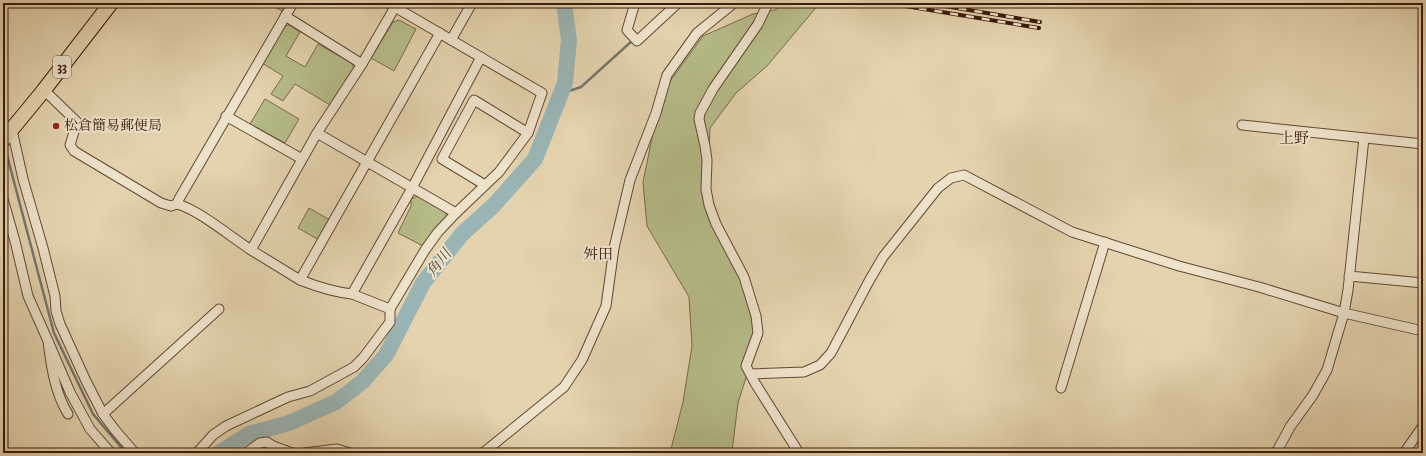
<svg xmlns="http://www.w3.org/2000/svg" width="1426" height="456" viewBox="0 0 1426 456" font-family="'IM FELL DW Pica','Noto Serif JP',serif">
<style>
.green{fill:#b6bc89;stroke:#786a49}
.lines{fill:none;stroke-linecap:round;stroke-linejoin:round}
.stream{stroke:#747770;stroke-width:2.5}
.river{stroke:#9ab5b5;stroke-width:16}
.street-casing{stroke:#644832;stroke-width:11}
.primary-casing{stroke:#3a1909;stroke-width:16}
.street{stroke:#ede2ca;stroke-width:9}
.primary{stroke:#e4d3ae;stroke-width:14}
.rail-casing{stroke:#3a1909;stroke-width:4}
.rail{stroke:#ede2ca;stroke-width:2.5;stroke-dasharray:8;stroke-linecap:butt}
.poi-dot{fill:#8f2418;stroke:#ede2ca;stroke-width:1.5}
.labels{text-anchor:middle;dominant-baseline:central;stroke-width:4;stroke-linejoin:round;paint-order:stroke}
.shield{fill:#ede2ca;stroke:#705543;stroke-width:1}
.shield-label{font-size:13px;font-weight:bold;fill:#3a1909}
.poi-label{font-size:14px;fill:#3a1909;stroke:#ede2ca;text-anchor:start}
.neighbourhood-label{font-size:15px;fill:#3a1909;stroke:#ede2ca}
.water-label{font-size:15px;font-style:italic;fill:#57483d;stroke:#ede2ca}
</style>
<rect width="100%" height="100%" fill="#e4d3ae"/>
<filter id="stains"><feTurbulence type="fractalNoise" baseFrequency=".005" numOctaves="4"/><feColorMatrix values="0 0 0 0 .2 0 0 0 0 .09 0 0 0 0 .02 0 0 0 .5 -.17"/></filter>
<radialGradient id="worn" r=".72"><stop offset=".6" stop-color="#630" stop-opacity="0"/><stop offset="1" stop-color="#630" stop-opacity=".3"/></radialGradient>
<g class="green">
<path d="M 268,3 L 287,3 L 282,11 Z"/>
<path d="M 785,3 L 815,3 L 819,4 L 767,66 L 736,93 L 710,128 L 708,180 L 723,245 L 746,287 L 760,333 L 738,403 L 732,451 L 731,453 L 670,453 L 683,402 L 692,346 L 689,297 L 647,226 L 643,182 L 661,94 L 703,36 L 753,14 L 775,10 Z"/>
<path d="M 399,20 L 416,29 L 394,71 L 371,58 L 393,22 Z"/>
<path d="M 289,25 L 300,32 L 286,56 L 305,67 L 318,44 L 352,63 L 354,70 L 330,105 L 295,84 L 283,101 L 271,94 L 283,76 L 262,63 L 282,27 Z"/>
<path d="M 265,99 L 299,119 L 285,143 L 250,124 Z"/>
<path d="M 418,196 L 445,212 L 447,218 L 423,246 L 398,233 L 411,206 L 411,199 Z"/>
<path d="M 309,208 L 330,220 L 319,240 L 298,228 Z"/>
</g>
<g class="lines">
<g class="stream">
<path d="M 560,94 L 581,87 L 633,40"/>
<path d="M 4,144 L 54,333 L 93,414 L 126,453"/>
</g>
<path class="river" d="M 219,453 L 249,434 L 289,423 L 336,402 L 362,382 L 386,355 L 423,283 L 462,234 L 493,206 L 535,159 L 565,83 L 569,40 L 564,3"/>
<defs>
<g id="street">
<path d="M 635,3 L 627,30 L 637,41 L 678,3"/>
<path d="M 768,3 L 758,24 L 713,89 L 700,113 L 699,119 L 705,146 L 707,160 L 706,189 L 709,205 L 716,224 L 744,277 L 756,316 L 758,333 L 746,366 L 755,383 L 799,453"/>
<path d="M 285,16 L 362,64"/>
<path d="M 451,40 L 472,3"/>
<path d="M 44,90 L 77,122 L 70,145 L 74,151 L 161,203 L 171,206 L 177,204"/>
<path d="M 226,116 L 302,159"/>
<path d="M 1242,125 L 1423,144"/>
<path d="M 12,130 L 23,179 L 43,248 L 55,296 L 56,311 L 60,324 L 86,381 L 103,414 L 115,430 L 135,453"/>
<path d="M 317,133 L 456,213"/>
<path d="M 485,185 L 442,159 L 474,100 L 528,133"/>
<path d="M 3,199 L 15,241 L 28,296 L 48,341"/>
<path d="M 251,250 C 231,237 199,210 177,204 L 179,199 L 293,3"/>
<path d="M 1349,276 L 1423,283"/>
<path d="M 300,280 L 251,250 L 317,133 L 362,64 L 395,7"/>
<path d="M 352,294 C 333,292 318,287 300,280 L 440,33"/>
<path d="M 390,309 L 352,294 L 412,188 L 481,57"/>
<path d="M 751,374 L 804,372 L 820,365 L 831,353 L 869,281 L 883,257 L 938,188 L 951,178 L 964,175 L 1072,232 L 1179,266 L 1259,287 L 1344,313 L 1423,331"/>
<path d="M 1061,388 L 1105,242"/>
<path d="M 68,414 C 55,393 51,366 48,341 L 70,392 L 90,429 L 111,453"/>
<path d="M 103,414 L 219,309"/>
<path d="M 197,453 L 213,435 L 226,426 L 288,397 L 310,391 L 354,367 L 363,358 L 390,322 L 390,309 L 425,250 L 438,232 L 456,213 L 499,172 L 528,133 L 542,93 L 388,3"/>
<path d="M 246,453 L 260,443 L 267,442 L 273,446 L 292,453"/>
<path d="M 304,453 L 337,449 L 350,453"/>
<path d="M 483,453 L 564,387 L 582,360 L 606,306 L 614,248 L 630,180 L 656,113 L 667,75 L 697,33 L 734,3"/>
<path d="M 1276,453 L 1290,427 L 1313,395 L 1327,370 L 1344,313 L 1348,290 L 1364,138"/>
<path d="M 1404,453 L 1423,426"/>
</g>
<path id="primary" d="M 3,140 L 44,90 L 111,3"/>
</defs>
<use href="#street" class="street-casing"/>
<use href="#primary" class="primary-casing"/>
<use href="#street" class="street"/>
<use href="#primary" class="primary"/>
<defs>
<g id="rail">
<path d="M 887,3 L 1039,28"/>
<path d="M 927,3 L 1040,22"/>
</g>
</defs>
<use href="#rail" class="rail-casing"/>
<use href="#rail" class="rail"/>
</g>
<circle class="poi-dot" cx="56" cy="126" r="4"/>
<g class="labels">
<rect class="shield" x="53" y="56" width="18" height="22" rx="3"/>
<g class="shield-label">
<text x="62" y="67">33</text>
</g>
<g class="poi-label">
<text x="64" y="126">松倉簡易郵便局</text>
</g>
<g class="neighbourhood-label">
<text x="1294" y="138">上野</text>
<text x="598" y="254">舛田</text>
</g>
<g class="water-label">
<text transform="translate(439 263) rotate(-52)">角川</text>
</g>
</g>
<rect width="1426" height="456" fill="none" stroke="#e4d3ae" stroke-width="16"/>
<rect x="4" y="4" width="1418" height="448" fill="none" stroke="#3a1909" stroke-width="2"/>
<rect x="8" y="8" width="1410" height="440" fill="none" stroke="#3a1909"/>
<rect width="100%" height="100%" filter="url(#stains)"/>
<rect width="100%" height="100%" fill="url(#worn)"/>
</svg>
